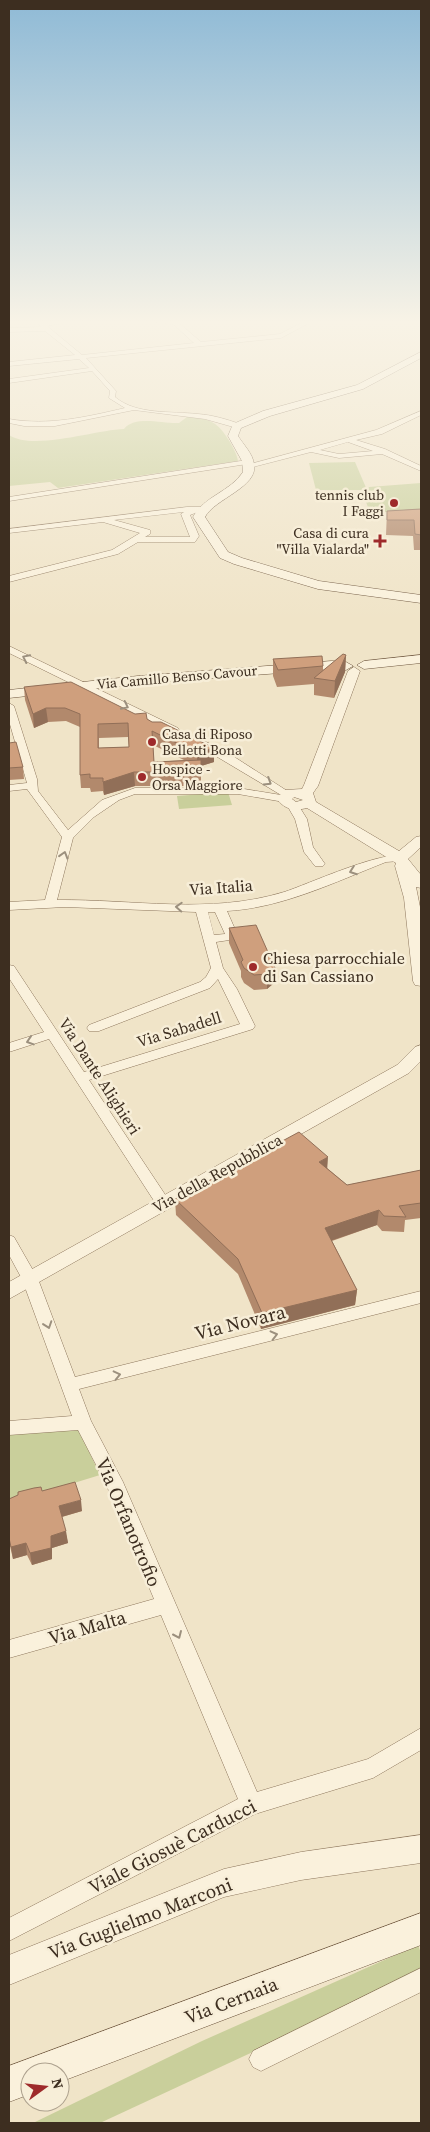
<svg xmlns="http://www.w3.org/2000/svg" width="430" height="2132" viewBox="0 0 430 2132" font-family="'Source Serif 4',serif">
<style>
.green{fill:#c9cf9b}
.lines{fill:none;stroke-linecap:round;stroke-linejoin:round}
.minor-casing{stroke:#8d765c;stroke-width:1}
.tertiary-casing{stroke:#8d765c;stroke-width:1}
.secondary-casing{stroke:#6f573f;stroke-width:1}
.minor{fill:#faf1dc;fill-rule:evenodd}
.tertiary{fill:#faf1dc;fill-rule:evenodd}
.secondary{fill:#faf1dc;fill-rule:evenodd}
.wall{fill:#b2896c;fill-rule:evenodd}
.shaded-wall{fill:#916f58}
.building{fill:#cf9f7d;stroke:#916f58;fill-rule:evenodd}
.oneway{stroke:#9c907e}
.poi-dot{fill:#9e2a2b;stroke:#f7eed8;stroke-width:2}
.labels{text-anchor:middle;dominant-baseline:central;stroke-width:5;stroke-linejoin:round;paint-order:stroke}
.far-poi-label{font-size:14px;fill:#3d2e20;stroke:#f7eed8;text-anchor:end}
.far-street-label{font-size:14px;fill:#3d2e20;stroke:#f7eed8}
.street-label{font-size:16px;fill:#3d2e20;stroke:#f7eed8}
.poi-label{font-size:16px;fill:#3d2e20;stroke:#f7eed8;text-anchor:start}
.near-street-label{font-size:19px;fill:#3d2e20;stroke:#f7eed8}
</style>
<rect width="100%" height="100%" fill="#f0e4c8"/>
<g class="green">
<path d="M 187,417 C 211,419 217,421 230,442 C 233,448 237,454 238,461 L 58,488 L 50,482 L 9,486 L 9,435 C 33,451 95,430 124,429 C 135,415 163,424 179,423 Z"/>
<path d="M 355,462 L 367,490 L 316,490 L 309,463 Z"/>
<path d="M 421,483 L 421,510 L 370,513 L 364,496 L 369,487 Z"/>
<path d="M 228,792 L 232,805 L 179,809 L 177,796 Z"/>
<path d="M 79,1430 L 100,1475 L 9,1503 L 9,1434 Z"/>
<path d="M 418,1945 L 421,1953 L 421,1974 L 100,2123 L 33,2123 L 202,2041 Z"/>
</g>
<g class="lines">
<defs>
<g id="minor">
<path d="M 36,322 L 66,322 L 47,326 L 82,355 L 194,343 L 173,324 L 156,322 L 182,322 L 180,324 L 201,342 L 280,334 L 303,322 L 311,322 L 281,338 L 86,358 L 116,391 L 115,397 C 136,415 171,411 198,414 C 212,415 226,419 240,424 L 241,426 L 237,428 L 205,419 L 134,410 L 55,426 L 24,426 L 9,423 L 9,419 C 49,426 86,417 125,408 L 109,398 L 110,391 L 92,371 L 9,383 L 9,379 L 89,368 L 79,359 L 9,366 L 9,362 L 75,355 L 45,331 L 9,332 L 9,328 L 41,327 Z"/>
<path d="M 421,411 L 421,415 L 382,434 L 356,440 L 385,449 L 421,466 L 421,471 L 382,454 L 339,458 L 311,452 L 249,468 L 245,466 L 247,464 L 9,501 L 9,497 L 247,460 L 250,460 L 250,464 L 376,430 ZM 348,442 L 373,451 L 339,454 L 320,450 Z"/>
<path d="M 187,507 L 202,507 L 206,509 L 190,515 L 199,536 L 195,542 L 138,542 L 118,554 L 9,582 L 9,576 L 112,550 L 140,533 L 103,522 L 9,533 L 9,529 ZM 184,512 L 181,514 L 190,537 L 145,537 L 150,534 L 150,530 L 114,520 Z"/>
<path d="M 9,646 L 178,728 L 179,730 L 178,732 L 170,732 L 9,653 Z"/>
<path d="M 9,703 L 14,706 L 37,779 L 38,791 L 68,830 L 102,800 L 135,788 L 238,788 L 281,795 L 194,743 L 194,739 L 198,738 L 225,751 L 292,794 L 288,797 L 288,801 L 284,802 L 238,794 L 135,794 L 119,800 L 94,817 L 73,838 L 57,900 C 133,899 209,915 284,892 C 304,886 393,845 406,858 L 400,861 L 386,862 C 335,882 282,908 227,911 L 238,936 L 236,939 L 216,942 L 223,968 L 237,989 L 255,1026 L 253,1029 L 89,1080 L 168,1199 L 171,1203 L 168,1207 L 158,1207 L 49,1039 L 9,1052 L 9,1043 L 44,1032 L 9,978 L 9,965 L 14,966 L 84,1072 L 240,1024 L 218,979 L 210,988 L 99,1031 L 89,1031 L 87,1028 L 89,1025 L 200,982 L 206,977 L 211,968 L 196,912 L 65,907 L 9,910 L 9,902 L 45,900 L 62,837 L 27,789 L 9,791 L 9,785 L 27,783 L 9,721 ZM 208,912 L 215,912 L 225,934 L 214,935 Z"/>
<path d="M 293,802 L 297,803 L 307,819 L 313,847 L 325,864 L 323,866 L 315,866 L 304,852 L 295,819 L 288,807 L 289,803 Z"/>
<path d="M 9,1235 L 14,1237 L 38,1279 L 75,1377 L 421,1291 L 421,1303 L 79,1389 L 91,1421 L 123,1482 L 257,1792 L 368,1759 L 421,1728 L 421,1750 L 373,1778 L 255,1814 L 9,1941 L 9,1918 L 238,1799 L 161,1615 L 9,1658 L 9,1640 L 154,1599 L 106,1484 L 78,1430 L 9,1435 L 9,1421 L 72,1416 L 22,1279 L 9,1255 Z"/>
<path d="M 421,1968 L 421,1992 L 269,2067 L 261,2071 L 253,2067 L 249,2059 L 253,2051 Z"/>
</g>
<g id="tertiary">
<path d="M 354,667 L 360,671 L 318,786 L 313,793 L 316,802 L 399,851 L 416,837 L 421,836 L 421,847 L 408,859 L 421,875 L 421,888 L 416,887 L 421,912 L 421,986 L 415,985 L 413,981 L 404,898 L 395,866 L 396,863 L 307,808 C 295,811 285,810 277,799 L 285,790 L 302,789 L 304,785 L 348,671 ZM 294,797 L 303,800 L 296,802 L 292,799 Z"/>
<path d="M 421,1045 L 421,1061 L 409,1073 L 9,1299 L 9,1282 L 397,1065 L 415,1047 Z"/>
<path d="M 421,1835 L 421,1863 L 301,1880 L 224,1897 L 9,1985 L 9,1955 L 224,1869 L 301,1852 Z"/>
</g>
<g id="secondary">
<path d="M 421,352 L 421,358 L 363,389 L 270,416 L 241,428 L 238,436 C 243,444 253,454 254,464 C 259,487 214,499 205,517 L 228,552 L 242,558 L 319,581 L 421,595 L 421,603 L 318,589 L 234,564 L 220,558 L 193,517 C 204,496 230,492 243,472 L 242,461 L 228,436 L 233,424 L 263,411 L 357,385 Z"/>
<path d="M 421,655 L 421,663 L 364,669 L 357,665 L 364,661 Z"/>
<path d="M 332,661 L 346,662 L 353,666 L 346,670 L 332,669 L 138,684 L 9,698 L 9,690 L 138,676 Z"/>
<path d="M 421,1913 L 421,1945 L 60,2082 L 60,2072 L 30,2072 L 30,2094 L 9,2102 L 9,2066 Z"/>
</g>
</defs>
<use href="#minor" class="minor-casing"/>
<use href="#tertiary" class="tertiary-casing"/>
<use href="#secondary" class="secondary-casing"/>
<use href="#minor" class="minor"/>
<use href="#tertiary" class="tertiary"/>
<use href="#secondary" class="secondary"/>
</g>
<g class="wall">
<path d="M 421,509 L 421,550 L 414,550 L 413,536 L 386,535 L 387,511 Z"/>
<path d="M 346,655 L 345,672 L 334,698 L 314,695 L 314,684 L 277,687 L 273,676 L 273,659 L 323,666 L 323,671 Z"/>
<path d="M 24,687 L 147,719 L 214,762 L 201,766 L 201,786 L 135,786 L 104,795 L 103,791 L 91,792 L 90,788 L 81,788 L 80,775 L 80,727 L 66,721 L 48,722 L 34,728 L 25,700 ZM 128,737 L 129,747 L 99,748 L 99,738 ZM 153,745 L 184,760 L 154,762 Z"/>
<path d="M 9,743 L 23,767 L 24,779 L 9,780 Z"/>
<path d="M 229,928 L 275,968 L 274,983 L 267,989 L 254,990 L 244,983 L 241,977 L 241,971 L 229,943 Z"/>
<path d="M 327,1168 L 347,1185 L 421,1170 L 421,1218 L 405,1220 L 404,1232 L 382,1231 L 377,1225 L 332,1241 L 357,1290 L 355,1305 L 261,1329 L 238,1274 L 176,1215 L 175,1199 Z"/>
<path d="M 42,1491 L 82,1511 L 62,1517 L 68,1543 L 52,1548 L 52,1559 L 32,1565 L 27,1555 L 13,1559 L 9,1542 L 9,1499 Z"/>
</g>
<g class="shaded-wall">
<path d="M 346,655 L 345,672 L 334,698 L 335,681 Z"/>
<path d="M 46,708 L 48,722 L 34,728 L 33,714 Z"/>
<path d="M 214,748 L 214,762 L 201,766 L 201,786 L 201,766 L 197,767 L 197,753 Z"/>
<path d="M 134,772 L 135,786 L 104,795 L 103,782 Z"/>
<path d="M 275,968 L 274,983 L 267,989 L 267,974 Z"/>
<path d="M 328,1157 L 327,1172 L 319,1162 Z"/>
<path d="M 379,1210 L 377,1225 L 324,1243 L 325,1228 Z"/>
<path d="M 357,1290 L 355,1305 L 261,1329 L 262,1313 Z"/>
<path d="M 81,1500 L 82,1511 L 61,1517 L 59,1506 Z"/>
<path d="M 66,1531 L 68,1543 L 52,1548 L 52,1559 L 32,1565 L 30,1553 L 51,1536 Z"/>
<path d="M 26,1543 L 27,1555 L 13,1559 L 11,1547 Z"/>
</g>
<g class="building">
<path d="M 421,509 L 421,535 L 415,534 L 414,520 L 387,520 L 387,511 Z"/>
<path d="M 343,654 L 346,655 L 335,681 L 314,678 Z"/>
<path d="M 322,656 L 323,666 L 278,670 L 273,659 Z"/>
<path d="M 71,682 L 135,714 L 146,713 L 147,719 L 152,722 L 161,722 L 214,748 L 197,753 L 152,731 L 154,762 L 201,760 L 201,772 L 134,772 L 103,782 L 103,778 L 90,778 L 90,774 L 80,775 L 80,714 L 65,708 L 46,708 L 33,714 L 24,687 ZM 128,723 L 129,747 L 98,748 L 98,724 Z"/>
<path d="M 16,742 L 23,767 L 9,768 L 9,743 Z"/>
<path d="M 256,925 L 275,968 L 267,974 L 254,975 L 244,968 L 241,962 L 243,960 L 229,928 Z"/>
<path d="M 299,1132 L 328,1157 L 319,1162 L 347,1185 L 421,1170 L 421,1203 L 399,1206 L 406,1217 L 384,1216 L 379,1210 L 325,1228 L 357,1290 L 262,1313 L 238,1259 L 175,1199 Z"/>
<path d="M 75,1482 L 81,1500 L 59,1506 L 66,1531 L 51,1536 L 51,1548 L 30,1553 L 26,1543 L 11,1547 L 9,1538 L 9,1499 L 18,1495 L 18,1492 L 34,1488 L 41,1487 L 42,1491 Z"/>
</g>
<defs><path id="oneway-chevron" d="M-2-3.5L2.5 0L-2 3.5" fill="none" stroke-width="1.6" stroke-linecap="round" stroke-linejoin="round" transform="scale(1.25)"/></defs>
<g class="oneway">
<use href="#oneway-chevron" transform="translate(26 658) rotate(-154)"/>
<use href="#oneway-chevron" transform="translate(125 706) rotate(26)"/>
<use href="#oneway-chevron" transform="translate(268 782) rotate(32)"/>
<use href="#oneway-chevron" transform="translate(64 855) rotate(-73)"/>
<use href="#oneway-chevron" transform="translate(353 871) rotate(160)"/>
<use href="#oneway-chevron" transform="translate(179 907) rotate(-177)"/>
<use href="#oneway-chevron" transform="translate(30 1041) rotate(162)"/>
<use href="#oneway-chevron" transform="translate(48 1325) rotate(71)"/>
<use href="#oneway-chevron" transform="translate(274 1335) rotate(-14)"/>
<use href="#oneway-chevron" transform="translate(117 1375) rotate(-13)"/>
<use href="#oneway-chevron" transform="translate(178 1635) rotate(66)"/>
</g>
<linearGradient id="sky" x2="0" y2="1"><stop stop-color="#8fbad6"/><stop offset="0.52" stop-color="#f8f3e6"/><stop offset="1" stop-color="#f8f3e6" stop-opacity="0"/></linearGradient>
<rect width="430" height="620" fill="url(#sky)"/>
<g class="poi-dot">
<circle cx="394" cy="503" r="5"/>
<path d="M377.5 533.5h5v5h5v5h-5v5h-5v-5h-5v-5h5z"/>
<circle cx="152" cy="742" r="5"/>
<circle cx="142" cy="777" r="5"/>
<circle cx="253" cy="967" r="5"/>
</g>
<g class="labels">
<g class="far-poi-label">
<text x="384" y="495">tennis club<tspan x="384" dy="16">I Faggi</tspan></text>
<text x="369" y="533">Casa di cura<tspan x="369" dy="16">"Villa Vialarda"</tspan></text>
<text x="162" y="734" text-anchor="start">Casa di Riposo<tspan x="162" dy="16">Belletti Bona</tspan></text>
<text x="152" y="769" text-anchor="start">Hospice -<tspan x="152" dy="16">Orsa Maggiore</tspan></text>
</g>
<g class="far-street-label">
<text transform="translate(177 677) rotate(-5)">Via Camillo Benso Cavour</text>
</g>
<g class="street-label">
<text transform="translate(221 887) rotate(-4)">Via Italia</text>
<text transform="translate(179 1029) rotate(-17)">Via Sabadell</text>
<text transform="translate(100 1076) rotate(57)">Via Dante Alighieri</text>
<text transform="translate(217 1173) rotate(-29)">Via della Repubblica</text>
</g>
<g class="poi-label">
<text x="263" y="958">Chiesa parrocchiale<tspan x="263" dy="18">di San Cassiano</tspan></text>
</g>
<g class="near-street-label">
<text transform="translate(240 1322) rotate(-14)">Via Novara</text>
<text transform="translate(129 1522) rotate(67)">Via Orfanotrofio</text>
<text transform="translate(87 1627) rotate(-16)">Via Malta</text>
<text transform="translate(172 1846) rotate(-27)">Viale Giosuè Carducci</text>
<text transform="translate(140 1918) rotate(-21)">Via Guglielmo Marconi</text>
<text transform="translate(231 2000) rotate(-21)">Via Cernaia</text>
</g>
</g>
<rect width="430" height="2132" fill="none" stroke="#3d2e20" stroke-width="20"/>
<g transform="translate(45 2087) rotate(75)"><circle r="24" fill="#f7eed8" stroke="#ada18e"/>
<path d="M0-4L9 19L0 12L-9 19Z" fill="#9e2a2b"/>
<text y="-8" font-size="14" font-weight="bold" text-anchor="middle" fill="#3d2e20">N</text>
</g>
</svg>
